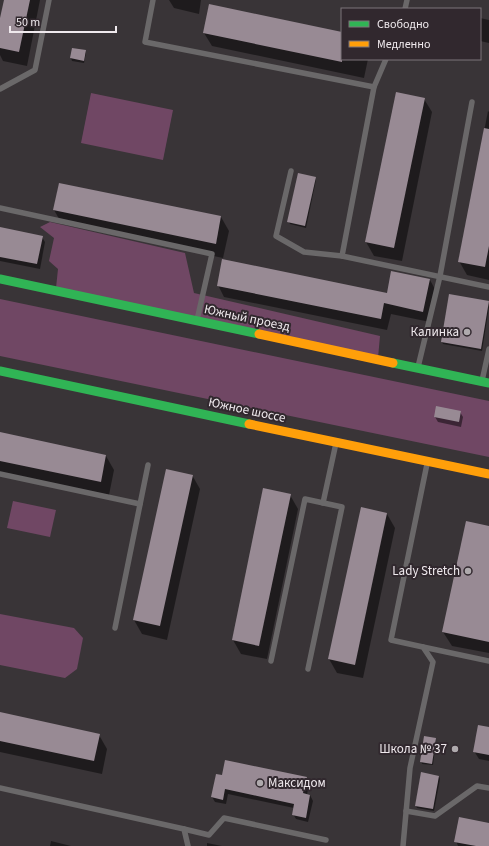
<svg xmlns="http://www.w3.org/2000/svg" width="489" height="846" viewBox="0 0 489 846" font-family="'Source Sans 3',sans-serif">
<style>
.green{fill:#704764}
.shadow{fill:#0007}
.building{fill:#988a94}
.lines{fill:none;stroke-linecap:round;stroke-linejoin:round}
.lane{stroke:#6a6869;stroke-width:5.5}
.fast{stroke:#30b455;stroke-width:9}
.slow{stroke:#ff9f0a;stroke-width:9}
.poi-dot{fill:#afaaad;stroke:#31282e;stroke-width:1.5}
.labels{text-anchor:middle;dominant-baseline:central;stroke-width:4;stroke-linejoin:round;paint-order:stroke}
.street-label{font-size:13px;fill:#efe9ed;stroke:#31282e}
.poi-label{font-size:13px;fill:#efe9ed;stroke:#31282e;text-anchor:end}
</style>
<rect width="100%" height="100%" fill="#393437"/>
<g class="green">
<path d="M 91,93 L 173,110 L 163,160 L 81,143 Z"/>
<path d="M 50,222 L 185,253 L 194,293 L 380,336 L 378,358 L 56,288 L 58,269 L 49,261 L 54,238 L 40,227 Z"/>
<path d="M 0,299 L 489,401 L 489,457 L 0,356 Z"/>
<path d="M 13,501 L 56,510 L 50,537 L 7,528 Z"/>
<path d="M 0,614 L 74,628 L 83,638 L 77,669 L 65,678 L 0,665 Z"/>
</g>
<g class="shadow">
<path d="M 5,0 L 40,0 L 27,66 L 3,61 L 0,55 L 0,23 Z"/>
<path d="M 169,0 L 201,0 L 199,14 L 174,8 Z"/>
<path d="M 480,18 L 489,20 L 489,43 L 480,41 Z"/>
<path d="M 204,33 L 342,33 L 342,59 L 368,59 L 364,78 L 212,46 Z"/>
<path d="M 73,49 L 85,51 L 86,53 L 84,63 L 72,61 L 71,58 Z"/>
<path d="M 424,99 L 432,112 L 402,261 L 374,256 L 366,242 Z"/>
<path d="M 488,111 L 489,112 L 489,280 L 467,275 L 459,261 Z"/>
<path d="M 315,178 L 316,180 L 306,228 L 290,224 L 289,222 Z"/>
<path d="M 59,184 L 221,217 L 229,231 L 223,258 L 62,224 L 54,210 Z"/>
<path d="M 0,228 L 42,237 L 45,242 L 40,269 L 0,261 Z"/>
<path d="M 430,280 L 436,291 L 430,322 L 391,314 L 387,330 L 224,297 L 218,285 L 387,294 Z"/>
<path d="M 488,302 L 489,307 L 482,351 L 443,344 L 442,342 Z"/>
<path d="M 460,412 L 463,417 L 461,427 L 438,422 L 435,417 Z"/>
<path d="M 0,433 L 106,456 L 114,470 L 109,495 L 0,473 Z"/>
<path d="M 192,475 L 200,489 L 167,640 L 142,634 L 134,620 Z"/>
<path d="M 290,495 L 298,509 L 267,659 L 241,654 L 233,640 Z"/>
<path d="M 387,514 L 395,528 L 363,678 L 337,673 L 329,659 Z"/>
<path d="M 489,527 L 489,653 L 452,646 L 443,632 Z"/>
<path d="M 0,713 L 99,735 L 107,749 L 102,774 L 0,752 Z"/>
<path d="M 489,728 L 489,761 L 479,759 L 474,751 Z"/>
<path d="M 435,739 L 436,741 L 433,765 L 422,764 L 421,761 Z"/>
<path d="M 216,775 L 306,778 L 309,783 L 307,795 L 310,795 L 313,801 L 308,822 L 296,819 L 293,814 L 294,808 L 228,794 L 226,804 L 215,802 L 212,797 Z"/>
<path d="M 439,776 L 440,779 L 434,811 L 417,808 L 416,806 Z"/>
<path d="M 489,824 L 489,846 L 458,846 L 456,841 Z"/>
<path d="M 51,841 L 71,846 L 50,846 Z"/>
<path d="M 207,843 L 222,846 L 207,846 Z"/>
</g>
<g class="building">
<path d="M 4,0 L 30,0 L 19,52 L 0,48 L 0,18 Z"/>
<path d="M 209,4 L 342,32 L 342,62 L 203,33 Z"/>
<path d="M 72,48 L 86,50 L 84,61 L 70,58 Z"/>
<path d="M 396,92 L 425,98 L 394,248 L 365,242 Z"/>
<path d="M 484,128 L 489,129 L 489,246 L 485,267 L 458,262 Z"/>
<path d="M 298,173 L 316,177 L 305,226 L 287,222 Z"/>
<path d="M 59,183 L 221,216 L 216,244 L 53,210 Z"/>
<path d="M 0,227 L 43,236 L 37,264 L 0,257 Z"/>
<path d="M 222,259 L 387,293 L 391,271 L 430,279 L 423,312 L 384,303 L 381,319 L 217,286 Z"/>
<path d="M 449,294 L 489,301 L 481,349 L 441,342 Z"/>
<path d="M 436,406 L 461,411 L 459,422 L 434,417 Z"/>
<path d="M 0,432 L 106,455 L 101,482 L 0,461 Z"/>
<path d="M 166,469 L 193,475 L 160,626 L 133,620 Z"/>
<path d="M 263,488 L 291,494 L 259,646 L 232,640 Z"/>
<path d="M 361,507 L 387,513 L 355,665 L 328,659 Z"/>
<path d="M 466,521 L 489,526 L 489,642 L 442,632 Z"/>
<path d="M 0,712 L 100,734 L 94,761 L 0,741 Z"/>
<path d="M 478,725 L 489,727 L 489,755 L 473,752 Z"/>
<path d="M 424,736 L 436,738 L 432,764 L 420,762 Z"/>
<path d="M 225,760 L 307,777 L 303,793 L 310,795 L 306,818 L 292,815 L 294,804 L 225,789 L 223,800 L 211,797 L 216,774 L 222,775 Z"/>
<path d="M 421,772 L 439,776 L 433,809 L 415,806 Z"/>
<path d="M 459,817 L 489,823 L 489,846 L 476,846 L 454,842 Z"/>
</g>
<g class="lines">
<g class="lane">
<path d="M 153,0 L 145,42 L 374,87"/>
<path d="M 405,9 L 407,0"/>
<path d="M 386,59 L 374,87 L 342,256 L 489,287"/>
<path d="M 0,89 L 35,70 L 49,0"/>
<path d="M 291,171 L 276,236 L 304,252 L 342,256"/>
<path d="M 0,208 L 212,254 L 197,320"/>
<path d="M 418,367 L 440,276 L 472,102"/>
<path d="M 482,381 L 489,349"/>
<path d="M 0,474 L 140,504"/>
<path d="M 323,503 L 336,443"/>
<path d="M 115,628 L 148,465"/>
<path d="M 423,647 L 489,661"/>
<path d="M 271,661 L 305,499 L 342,507 L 308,669"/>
<path d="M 0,788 L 184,829 L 188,846"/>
<path d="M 406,811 L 435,816 L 477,786 L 489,788"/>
<path d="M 184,829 L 209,835 L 224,818 L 326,840"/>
<path d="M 403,846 L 410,768 L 433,662 L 423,647 L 391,640 L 427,464"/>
</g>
<g class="fast">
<path d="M 0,279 L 259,334"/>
<path d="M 393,363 L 489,383"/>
<path d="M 0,371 L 249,424"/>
</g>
<g class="slow">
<path d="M 259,334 L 393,363"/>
<path d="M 249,424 L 489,474"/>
</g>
</g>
<g class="poi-dot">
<circle cx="467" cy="332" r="4"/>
<circle cx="468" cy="571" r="4"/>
<circle cx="455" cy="749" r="4"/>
<circle cx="260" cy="783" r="4"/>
</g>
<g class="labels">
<g class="street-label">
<text transform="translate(247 318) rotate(12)">Южный проезд</text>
<text transform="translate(247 410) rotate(12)">Южное шоссе</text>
</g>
<g class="poi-label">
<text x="459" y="332">Калинка</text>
<text x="460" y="571">Lady Stretch</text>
<text x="447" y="749">Школа № 37</text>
<text x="268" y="783" text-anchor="start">Максидом</text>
</g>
</g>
<rect x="341" y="8" width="140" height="52" fill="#31282e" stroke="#7d757a"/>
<rect x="349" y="21" width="20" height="6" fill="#30b455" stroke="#7d757a"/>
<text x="377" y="28" font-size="12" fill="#efe9ed">Свободно</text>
<rect x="349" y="41" width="20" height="6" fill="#ff9f0a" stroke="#7d757a"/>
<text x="377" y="48" font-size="12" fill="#efe9ed">Медленно</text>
<path d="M10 26v6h106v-6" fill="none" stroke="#efe9ed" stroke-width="2"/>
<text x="16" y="26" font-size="12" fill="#efe9ed" stroke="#31282e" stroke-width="3" paint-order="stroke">50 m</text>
</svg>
